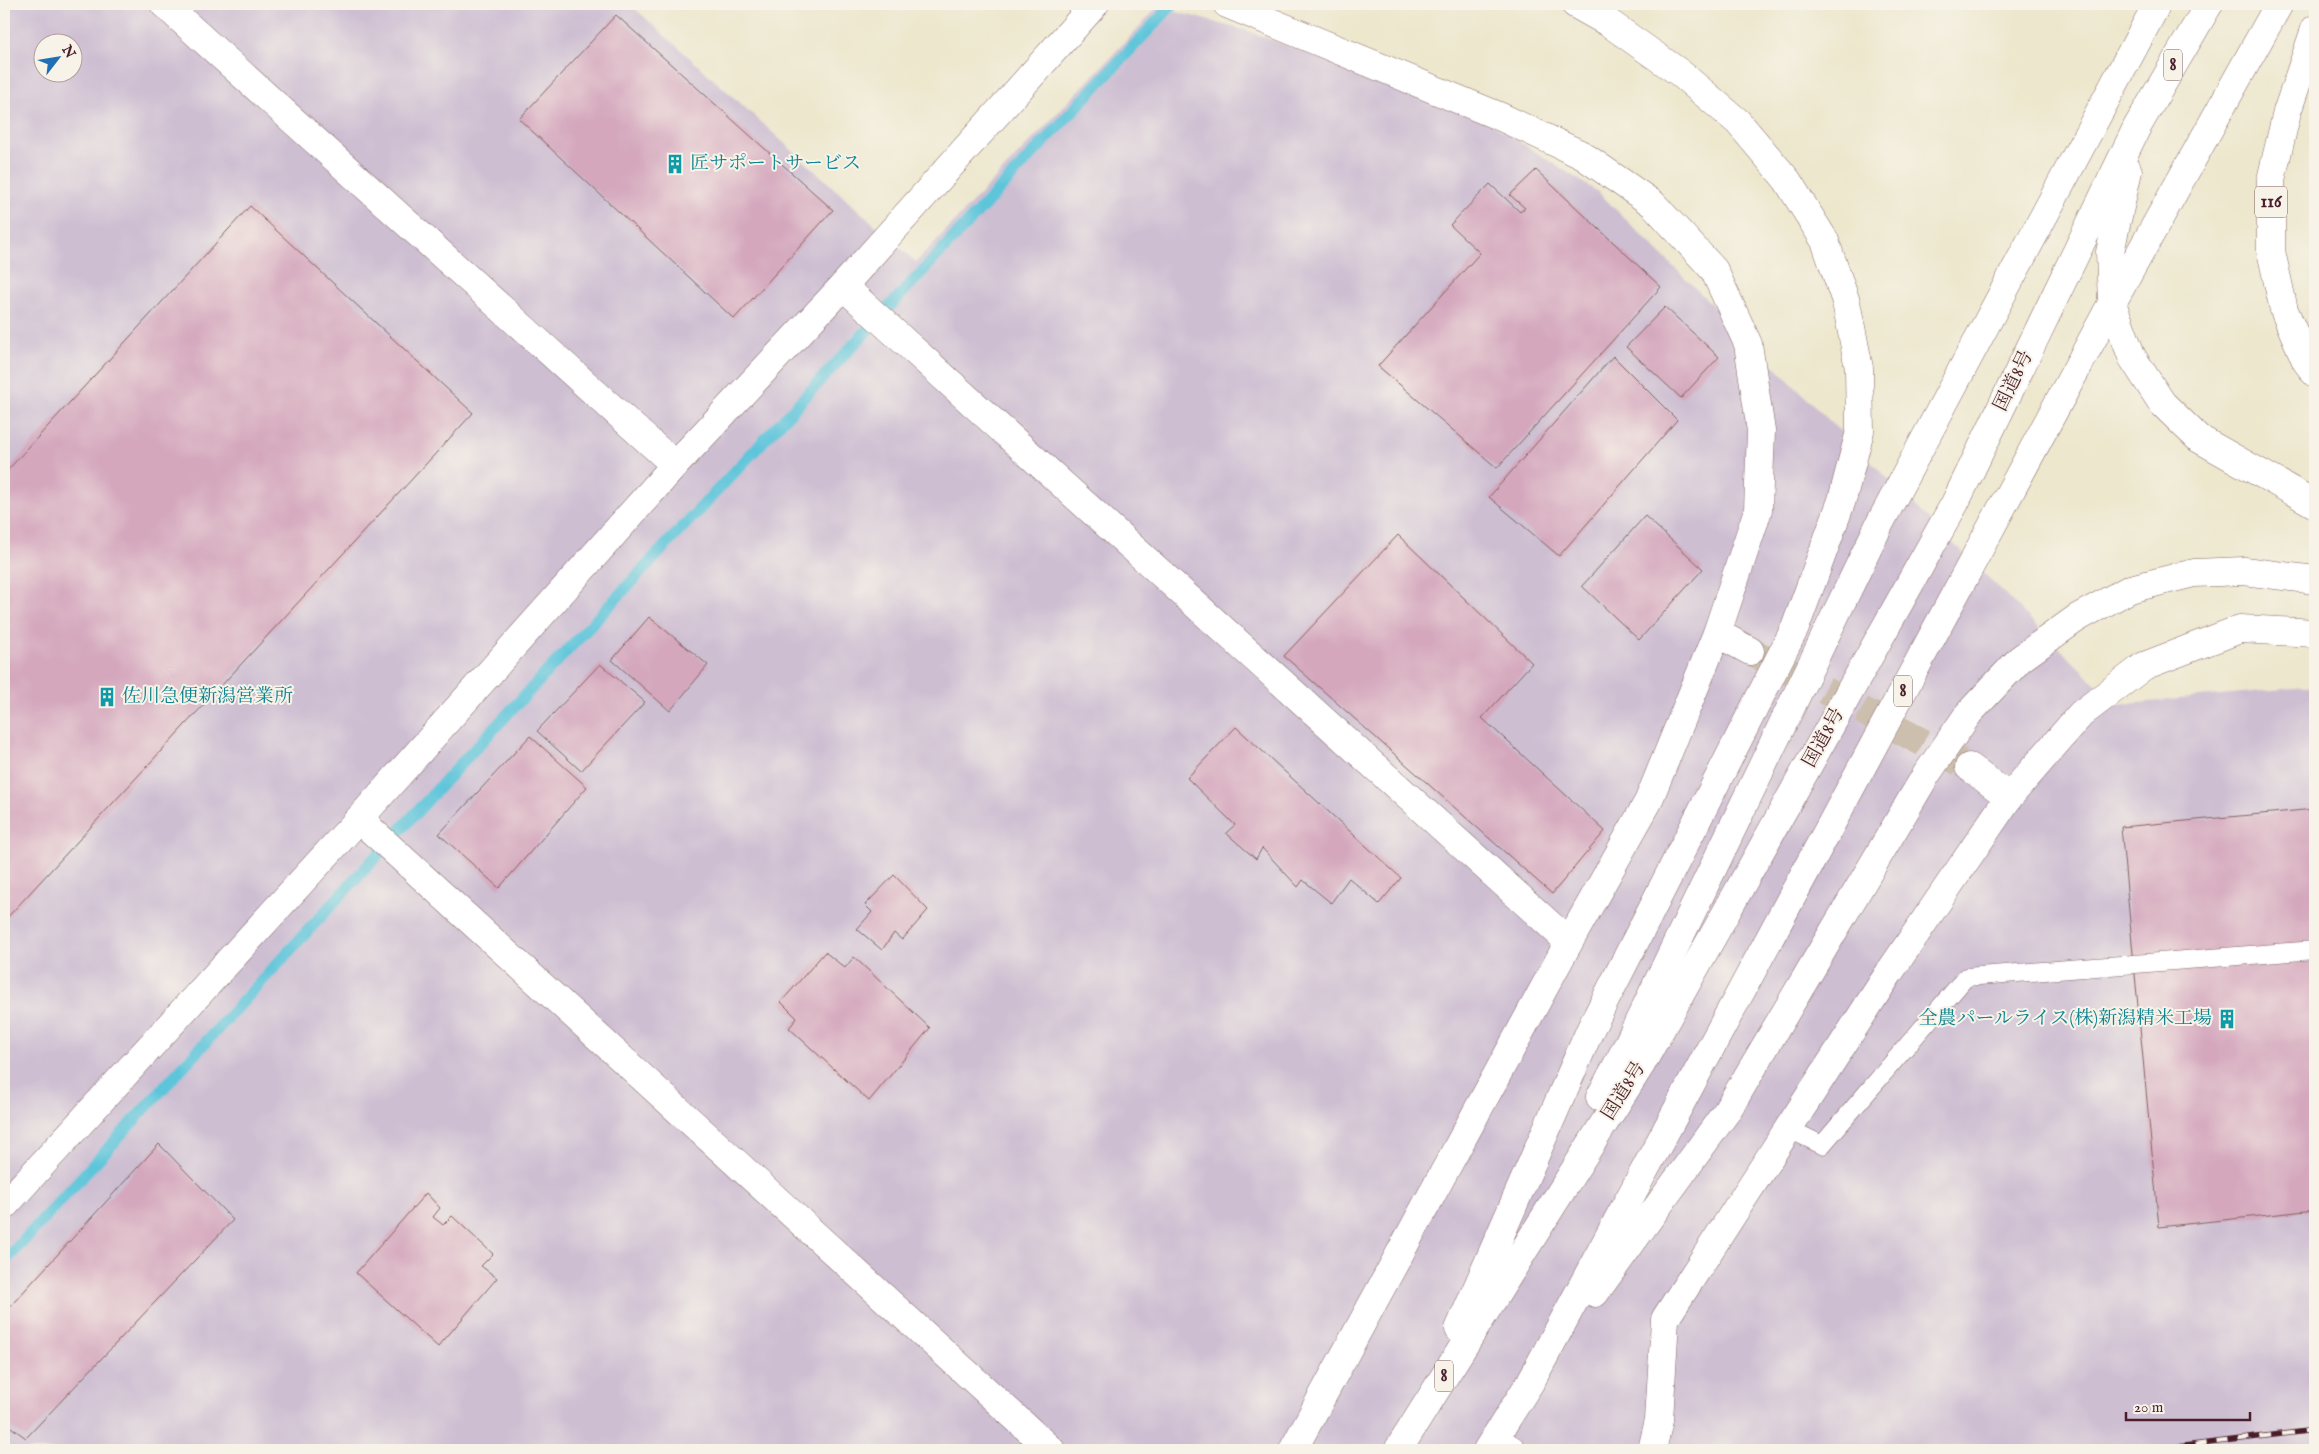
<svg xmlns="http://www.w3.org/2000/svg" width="2319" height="1454" font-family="'IM FELL English','Noto Serif JP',serif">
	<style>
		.industrial { fill: #cdbed2; fill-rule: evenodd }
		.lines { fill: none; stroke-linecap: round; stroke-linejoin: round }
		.stream { stroke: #5dc5da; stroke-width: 12 }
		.building { fill: #d4a7bd }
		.street-tunnel { stroke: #ccbfad; stroke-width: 28; stroke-dasharray: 28 14; stroke-linecap: butt }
		.lane-casing { stroke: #836564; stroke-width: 19 }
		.street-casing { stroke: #836564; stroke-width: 29 }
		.secondary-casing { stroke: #836564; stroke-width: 29 }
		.highway-casing { stroke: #836564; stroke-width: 29 }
		.lane { stroke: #fff; stroke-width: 18 }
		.street { stroke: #fff; stroke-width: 28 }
		.secondary { stroke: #fff; stroke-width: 28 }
		.highway { stroke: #fff; stroke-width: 28 }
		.rail-casing { stroke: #4a1f2b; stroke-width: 5.5 }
		.rail { stroke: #f7f3e8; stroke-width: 4; stroke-dasharray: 11; stroke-linecap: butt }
		.labels { text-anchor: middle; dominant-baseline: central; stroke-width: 4; stroke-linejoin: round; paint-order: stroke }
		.shield { fill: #f7f3e8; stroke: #7e5f64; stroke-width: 1 }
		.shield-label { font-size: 18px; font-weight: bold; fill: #4a1f2b }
		.culture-label { font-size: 19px; fill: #0d838f; stroke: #f7f3e8; text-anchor: start }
		.street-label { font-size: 19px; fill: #4a1f2b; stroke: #f7f3e8 }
	</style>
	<rect width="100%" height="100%" fill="#f7f3e8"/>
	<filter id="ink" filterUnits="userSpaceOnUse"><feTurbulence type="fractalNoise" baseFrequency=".02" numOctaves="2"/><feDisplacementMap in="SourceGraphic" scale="10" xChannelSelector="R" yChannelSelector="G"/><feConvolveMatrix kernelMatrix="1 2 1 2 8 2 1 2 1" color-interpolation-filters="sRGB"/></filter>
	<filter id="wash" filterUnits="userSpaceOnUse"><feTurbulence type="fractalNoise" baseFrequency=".0096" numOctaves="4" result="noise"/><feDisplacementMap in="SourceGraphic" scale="20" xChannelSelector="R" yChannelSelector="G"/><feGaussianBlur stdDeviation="1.12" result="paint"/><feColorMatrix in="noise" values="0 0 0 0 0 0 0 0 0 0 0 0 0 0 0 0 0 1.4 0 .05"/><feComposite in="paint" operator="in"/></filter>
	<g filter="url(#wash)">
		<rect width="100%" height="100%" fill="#ede7cd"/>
		<path class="industrial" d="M 4,4 L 630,4 L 916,262 L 1158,7 L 1251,32 L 1492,124 L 1598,192 L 2117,705 L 2315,686 L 2315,1450 L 4,1450 ZM 42,42 L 72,42 L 72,72 L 42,72 Z"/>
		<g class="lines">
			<polyline class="stream" points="4,1262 457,768 1173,4"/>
		</g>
		<g id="blocks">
			<g class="building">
				<polygon points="616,15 833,210 734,319 519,119"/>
				<polygon points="1536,170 1661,287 1497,468 1378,366 1480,253 1450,225 1490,184 1520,212 1525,208 1510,195"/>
				<polygon points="250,206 473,413 4,921 4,474"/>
				<polygon points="1665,307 1719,357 1681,398 1626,347"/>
				<polygon points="1613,356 1677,420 1559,556 1489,497"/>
				<polygon points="1645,516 1703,569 1639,640 1582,586"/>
				<polygon points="1398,535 1532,663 1482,718 1605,831 1552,894 1284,656"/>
				<polygon points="649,617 708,665 670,711 612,660"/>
				<polygon points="600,664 645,702 581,771 537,731"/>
				<polygon points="1236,727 1401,878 1379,904 1349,878 1331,903 1303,880 1298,887 1262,848 1256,859 1226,833 1235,825 1187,778"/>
				<polygon points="530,736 587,787 499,888 439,834"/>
				<polygon points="2315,809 2315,1210 2159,1227 2121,827"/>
				<polygon points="894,875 928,910 902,940 894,933 882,950 857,929 872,912 865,905"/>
				<polygon points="825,952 845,968 854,957 930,1028 869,1101 789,1028 797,1018 781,1002"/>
				<polygon points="159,1144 233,1220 26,1438 4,1422 4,1313"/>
				<polygon points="426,1193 440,1208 433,1217 443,1225 452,1216 493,1254 481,1266 497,1278 438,1347 356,1273"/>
			</g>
		</g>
	</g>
	<g filter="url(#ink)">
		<use href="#blocks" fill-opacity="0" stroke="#836564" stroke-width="1"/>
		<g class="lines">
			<polyline class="street-tunnel" points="1750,651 1969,767"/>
			<defs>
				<polyline id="lane" points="1789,1129 1822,1145 1966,977 2315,950"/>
				<g id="street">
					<polyline points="164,4 675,465"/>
					<polyline points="1227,4 1501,117 1582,155 1653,204 1714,270 1748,344 1761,431 1758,510 1717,633 1648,802 1569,942 1293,1450"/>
					<polyline points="843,286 1569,942"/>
					<polyline points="1717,633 1750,651"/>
					<polyline points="1969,767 2009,797"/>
					<polyline points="359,819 1051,1450"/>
					<polyline points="1494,1439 1512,1450"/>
					<polyline points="1652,1450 1659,1420 1665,1319 1889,973 2009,797 2081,714 2144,666 2240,629 2315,633"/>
				</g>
				<polyline id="secondary" points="4,1206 359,819 675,465 843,286 1095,4"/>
				<g id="highway">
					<polyline points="2315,29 2287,112 2271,180 2271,251 2284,310 2306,361 2315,373"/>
					<polyline points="2128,171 2110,252 2112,303 2132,357 2162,403 2198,438 2315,504"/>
					<polyline points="1600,1097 1625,1050 1880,523 2157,4"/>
					<polyline points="1595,1293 1727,1111 1926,775 1969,713 2020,659 2077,618 2130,589 2194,573 2244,571 2315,580"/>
					<polyline points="1459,1329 1591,1028 1795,628 1842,500 1860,431 1859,368 1846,302 1825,241 1787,180 1738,122 1680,73 1609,23 1575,4"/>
					<polyline points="1398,1450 1642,1063 1955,503 2137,127 2209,4"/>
					<polyline points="1487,1450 1531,1381 2112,303 2279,4"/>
				</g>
			</defs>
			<use href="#lane" class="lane-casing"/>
			<use href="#street" class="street-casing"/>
			<use href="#secondary" class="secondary-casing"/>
			<use href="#highway" class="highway-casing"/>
			<use href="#lane" class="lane"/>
			<use href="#street" class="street"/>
			<use href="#secondary" class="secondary"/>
			<use href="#highway" class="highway"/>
			<defs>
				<polyline id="rail" points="2151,1450 2315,1430"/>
			</defs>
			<use href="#rail" class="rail-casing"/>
			<use href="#rail" class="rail"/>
		</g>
	</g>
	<defs>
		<symbol id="building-bare" viewBox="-9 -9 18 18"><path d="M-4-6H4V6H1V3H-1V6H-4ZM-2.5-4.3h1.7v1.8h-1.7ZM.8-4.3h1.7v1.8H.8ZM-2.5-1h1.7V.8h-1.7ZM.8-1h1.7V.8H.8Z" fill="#0f9aa8" stroke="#f7f3e8" stroke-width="2.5" paint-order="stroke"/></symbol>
	</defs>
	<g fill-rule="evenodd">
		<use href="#building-bare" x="661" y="150" width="28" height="28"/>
		<use href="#building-bare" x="93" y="683" width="28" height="28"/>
		<use href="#building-bare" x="2213" y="1005" width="28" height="28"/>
	</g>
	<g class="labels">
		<g class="shield">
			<rect x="2164" y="49.5" width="18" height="31" rx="4"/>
			<rect x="2255" y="186.5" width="32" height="31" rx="4"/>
			<rect x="1894" y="675.5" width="18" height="31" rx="4"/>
			<rect x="1435" y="1360.5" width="18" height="31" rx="4"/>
		</g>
		<g class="shield-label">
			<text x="2173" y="65">8</text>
			<text x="2271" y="202">116</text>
			<text x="1903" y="691">8</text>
			<text x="1444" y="1376">8</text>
		</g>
		<g class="culture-label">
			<text x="690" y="164">匠サポートサービス</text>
			<text x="122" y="697">佐川急便新潟営業所</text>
			<text x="2212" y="1019" text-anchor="end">全農パールライス(株)新潟精米工場</text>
		</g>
		<g class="street-label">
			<text transform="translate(2014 381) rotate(-64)">国道8号</text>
			<text transform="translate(1824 738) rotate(-61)">国道8号</text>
			<text transform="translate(1624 1091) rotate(-58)">国道8号</text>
		</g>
	</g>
	<rect width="2319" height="1454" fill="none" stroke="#f7f3e8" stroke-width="20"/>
	<g transform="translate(58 58) rotate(59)"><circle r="24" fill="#f7f3e8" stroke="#b29e9c"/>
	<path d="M0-4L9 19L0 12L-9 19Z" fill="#1f6fb2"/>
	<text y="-8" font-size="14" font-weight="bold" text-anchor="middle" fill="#4a1f2b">N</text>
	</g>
	<path d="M2126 1412v8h124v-8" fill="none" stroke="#4a1f2b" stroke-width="2.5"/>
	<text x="2134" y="1412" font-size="15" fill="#4a1f2b" stroke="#f7f3e8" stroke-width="4" paint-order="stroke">20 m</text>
</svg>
